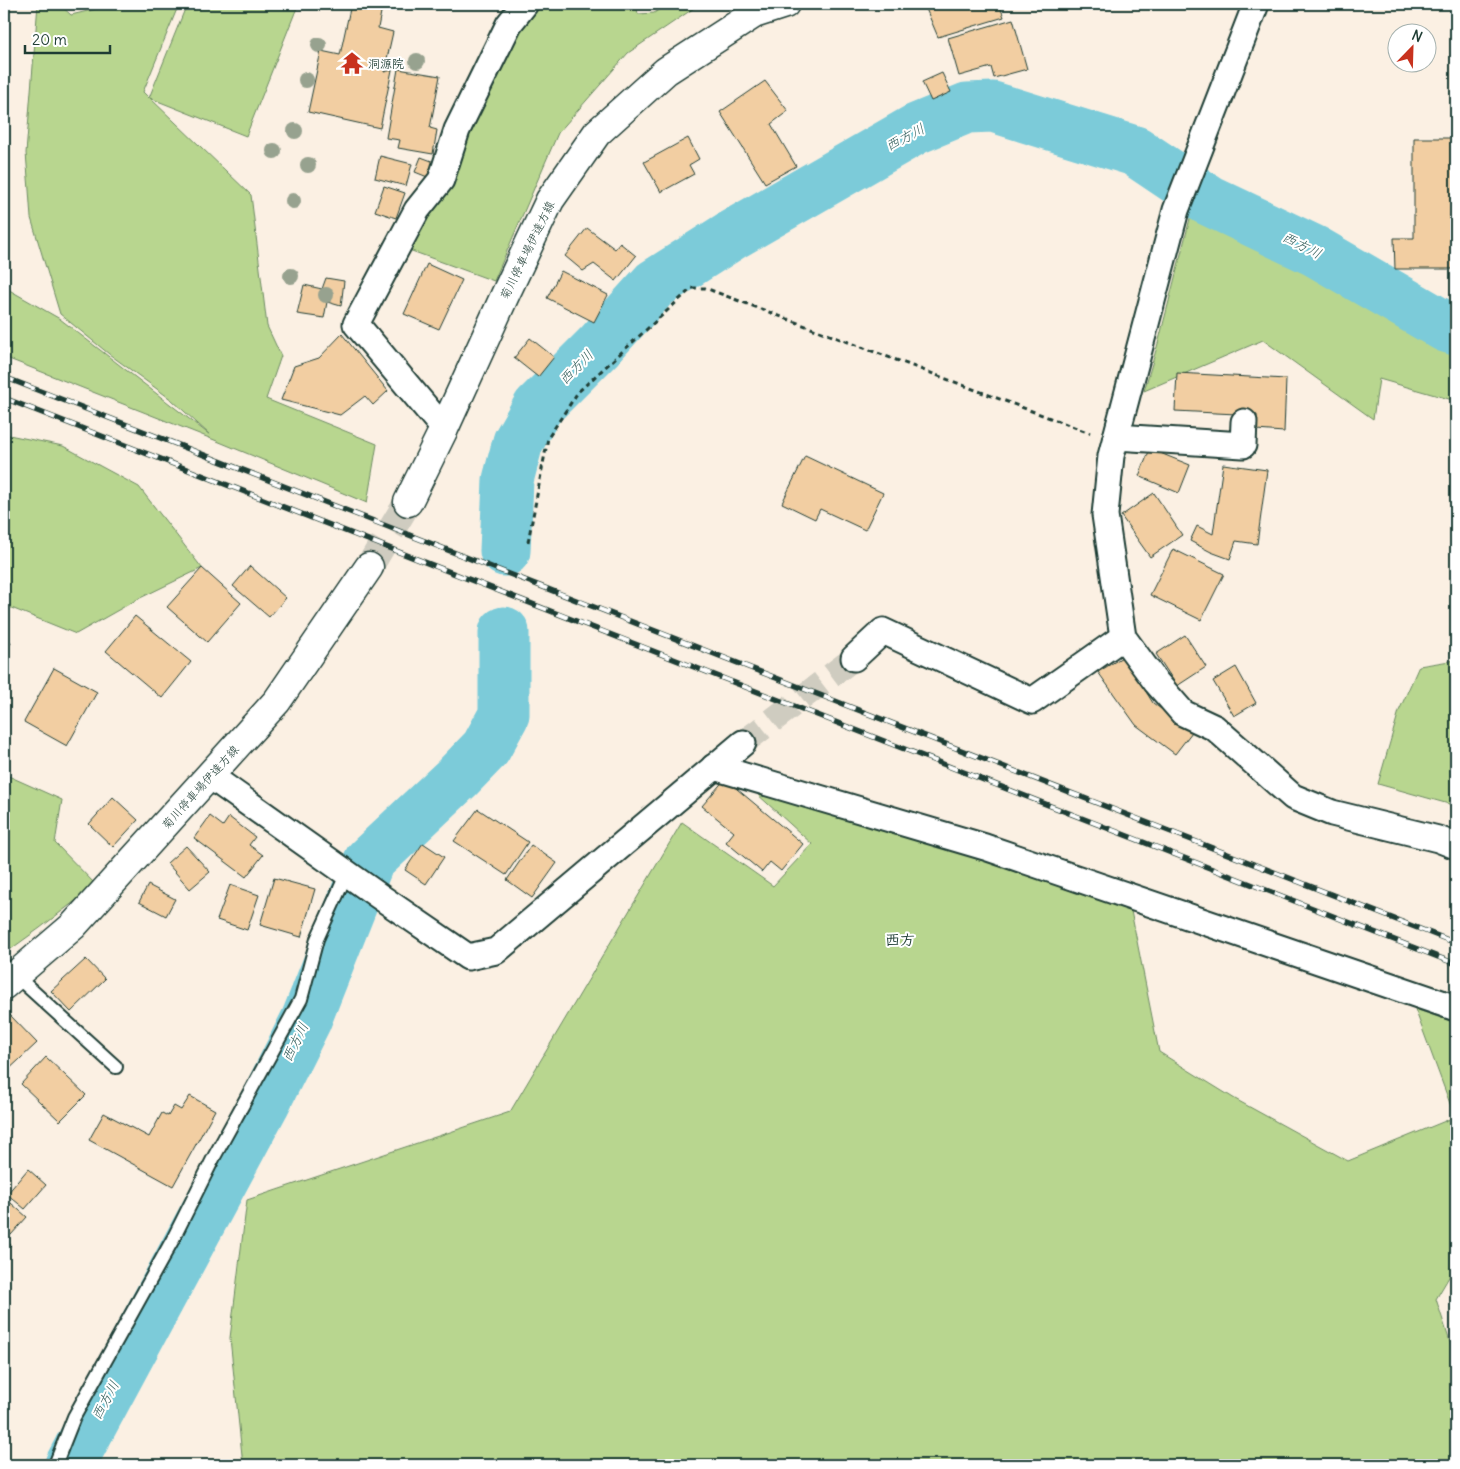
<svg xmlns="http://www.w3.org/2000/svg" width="1460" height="1469" font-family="Delius,'Klee One',sans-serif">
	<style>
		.green { fill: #b8d68f; stroke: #6c8a62 }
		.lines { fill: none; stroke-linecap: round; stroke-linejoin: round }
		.river { stroke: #7ccbd9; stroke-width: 51 }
		.building { fill: #f2cea2; stroke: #1f3d34 }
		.minor-tunnel { stroke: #cfccc0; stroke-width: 25; stroke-dasharray: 25 12; stroke-linecap: butt }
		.secondary-tunnel { stroke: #cfccc0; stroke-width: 28; stroke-dasharray: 28 14; stroke-linecap: butt }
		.service-casing { stroke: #1f3d34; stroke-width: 16 }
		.minor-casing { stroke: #1f3d34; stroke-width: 29 }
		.secondary-casing { stroke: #1f3d34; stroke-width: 31 }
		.path { stroke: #1f3d34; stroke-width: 3; stroke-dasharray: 5 4; stroke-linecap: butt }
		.service { stroke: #fff; stroke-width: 12 }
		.minor { stroke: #fff; stroke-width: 25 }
		.secondary { stroke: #fff; stroke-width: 28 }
		.rail-casing { stroke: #1f3d34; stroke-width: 5.5 }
		.rail { stroke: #fff; stroke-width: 4; stroke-dasharray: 11; stroke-linecap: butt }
		.tree { fill: #97a28f }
		.labels { text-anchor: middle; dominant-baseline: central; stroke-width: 4; stroke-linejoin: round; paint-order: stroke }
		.poi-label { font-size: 12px; font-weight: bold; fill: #1f3d34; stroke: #fff; text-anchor: start }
		.street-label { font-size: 12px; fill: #1f3d34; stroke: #fff }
		.water-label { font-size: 14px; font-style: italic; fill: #36605d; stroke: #fff }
		.quarter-label { font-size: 15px; font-weight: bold; fill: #1f3d34; stroke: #fff }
	</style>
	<rect width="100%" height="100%" fill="#fbf0e3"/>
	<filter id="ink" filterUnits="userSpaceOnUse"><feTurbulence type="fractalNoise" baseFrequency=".02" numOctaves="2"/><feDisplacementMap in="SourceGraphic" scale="10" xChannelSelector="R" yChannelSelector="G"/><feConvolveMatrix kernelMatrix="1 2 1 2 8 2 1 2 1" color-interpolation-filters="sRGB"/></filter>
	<g filter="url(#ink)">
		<g class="green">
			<polygon points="38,4 59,4 71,15 117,4 179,4 143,92 149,98 187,4 298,5 246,136 150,98 251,195 267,326 281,356 266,399 377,444 367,503 217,441 4,357 4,287 60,319 210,435 172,400 109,354 60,314 31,218 29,190 26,153"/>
			<polygon points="526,4 636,4 638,14 654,13 668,4 700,4 628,53 558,133 494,281 398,246"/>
			<polygon points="1192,211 1293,249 1445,336 1456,339 1456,401 1379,379 1373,419 1263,340 1144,391 1159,340"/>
			<polygon points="4,434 63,446 139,487 202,568 136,600 76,634 4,605"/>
			<polygon points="1456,660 1456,806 1378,784 1399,711 1419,666"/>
			<polygon points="734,773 1130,906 1159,1052 1235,1099 1348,1161 1455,1117 1415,1009 1456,1023 1456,1265 1436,1299 1451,1345 1456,1344 1456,1465 243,1465 230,1338 247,1200 510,1112 682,822 773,886 812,844"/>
			<polygon points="4,774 62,800 55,843 96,885 40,928 4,954"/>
		</g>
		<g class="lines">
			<g class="river">
				<polyline points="505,551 508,480 518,442 538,407 599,346 655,284 732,235 916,129 967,108 993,107 1135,151 1208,200 1315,251 1446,327 1456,330"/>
				<polyline points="70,1465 264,1104 306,1020 369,861 457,778 486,748 504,715 504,632"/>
			</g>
		</g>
		<g class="building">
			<polygon points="351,4 370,4 382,7 378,28 393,32 384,72 392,70 380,128 308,112 321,51 340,55"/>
			<polygon points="924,4 999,4 1004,17 938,37"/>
			<polygon points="1013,19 1027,69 994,78 991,67 959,76 948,38"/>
			<polygon points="398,69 440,76 430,128 437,130 433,154 398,148 400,140 386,138"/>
			<polygon points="942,73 951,92 931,101 922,82"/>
			<polygon points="765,81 788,111 771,124 796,166 765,183 720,112"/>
			<polygon points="688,138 699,159 689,165 694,174 661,192 644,162"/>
			<polygon points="1414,138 1456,138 1456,269 1395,269 1394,238 1414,238"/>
			<polygon points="380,156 412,164 406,186 375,178"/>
			<polygon points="421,157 437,163 430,178 415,172"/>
			<polygon points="384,186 405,193 396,218 375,211"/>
			<polygon points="587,228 615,249 620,243 636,256 616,281 594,264 583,271 565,256"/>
			<polygon points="427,264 462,280 439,329 404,314"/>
			<polygon points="561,271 608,295 594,322 547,298"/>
			<polygon points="326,278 344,281 341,306 327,302 324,318 297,314 304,285 322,289"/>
			<polygon points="342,334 388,391 373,405 365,396 340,415 281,400 294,366 319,358"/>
			<polygon points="530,338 554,357 538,377 514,358"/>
			<polygon points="1177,373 1286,379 1284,432 1256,430 1257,415 1175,411"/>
			<polygon points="1150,449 1190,465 1179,493 1139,476"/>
			<polygon points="805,456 883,493 865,530 820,509 815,519 782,503"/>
			<polygon points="1223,464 1267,470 1257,544 1236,541 1230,559 1211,552 1190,541 1197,526 1213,534"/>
			<polygon points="1154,493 1182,535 1150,557 1121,516"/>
			<polygon points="1173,549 1224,574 1201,620 1150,595"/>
			<polygon points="250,566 286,598 269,617 233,586"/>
			<polygon points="202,568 241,603 207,642 167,607"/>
			<polygon points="135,616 191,662 162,698 106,651"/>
			<polygon points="1185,635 1206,667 1177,686 1156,654"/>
			<polygon points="4,639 11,642 4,657"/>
			<polygon points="1124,656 1153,703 1192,732 1175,754 1136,725 1098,672"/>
			<polygon points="1236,667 1256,703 1234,716 1213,681"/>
			<polygon points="54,668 97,692 67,746 24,722"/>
			<polygon points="725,779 803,844 781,871 770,862 762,872 726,842 734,832 702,806"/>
			<polygon points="113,797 138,820 113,847 89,824"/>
			<polygon points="478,809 528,842 506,875 454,841"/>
			<polygon points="210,816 223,826 229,817 255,837 249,845 263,855 246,877 194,838"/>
			<polygon points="423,843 444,857 426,884 405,870"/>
			<polygon points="531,845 557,863 532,898 507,880"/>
			<polygon points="186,846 210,872 190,889 167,863"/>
			<polygon points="274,878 315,889 301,937 260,925"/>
			<polygon points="148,885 175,899 166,916 139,902"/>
			<polygon points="230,885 259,895 247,930 217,920"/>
			<polygon points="86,959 105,979 71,1012 51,991"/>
			<polygon points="10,1015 37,1043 4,1074 4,1021"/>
			<polygon points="46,1057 86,1095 60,1121 21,1084"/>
			<polygon points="190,1096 215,1110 173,1186 89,1140 104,1113 149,1137 162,1113 168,1116 174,1106 181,1110"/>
			<polygon points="28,1169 46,1185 25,1209 7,1194"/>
			<polygon points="4,1197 27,1217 11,1235 4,1229"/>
			<polygon points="4,1238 11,1245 4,1252"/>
		</g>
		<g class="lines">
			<polyline class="minor-tunnel" points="743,743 854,658"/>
			<polyline class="secondary-tunnel" points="369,567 408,502"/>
			<defs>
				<g id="service">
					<polyline points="15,975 116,1067"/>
					<polyline points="55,1465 74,1417 173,1239 214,1157 301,999 317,939 347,873"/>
				</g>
				<g id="minor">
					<polyline points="1256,4 1176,210 1111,456 1105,515 1123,637 1156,682 1183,713 1215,728 1293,797 1332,813 1438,839 1456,846"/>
					<polyline points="444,429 356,324 417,210 441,180 457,130 509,24 525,4"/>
					<polyline points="1116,437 1243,445 1244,422"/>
					<polyline points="854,658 883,631 1032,701 1123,637"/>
					<polyline points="714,767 985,847 1456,1008"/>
					<polyline points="210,776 379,896 468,957 496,951 743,743"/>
				</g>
				<g id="secondary">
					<polyline points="408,502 444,429 505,295 550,200 597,133 666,71 754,14 785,4"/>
					<polyline points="4,985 73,926 277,701 369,567"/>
				</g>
			</defs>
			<use href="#service" class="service-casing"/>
			<use href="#minor" class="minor-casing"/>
			<use href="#secondary" class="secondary-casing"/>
			<polyline class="path" points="528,542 548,438 578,392 692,288 705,288 1090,433"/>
			<use href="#service" class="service"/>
			<use href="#minor" class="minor"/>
			<use href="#secondary" class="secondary"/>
			<defs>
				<g id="rail">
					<polyline points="4,377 1456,943"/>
					<polyline points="4,398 1456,964"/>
				</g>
			</defs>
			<use href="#rail" class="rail-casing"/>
			<use href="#rail" class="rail"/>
		</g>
		<g class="tree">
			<circle cx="319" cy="45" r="8"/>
			<circle cx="417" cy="61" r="8"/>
			<circle cx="306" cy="80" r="8"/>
			<circle cx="295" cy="131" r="8"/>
			<circle cx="274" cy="151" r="8"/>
			<circle cx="308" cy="165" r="8"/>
			<circle cx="293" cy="201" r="8"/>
			<circle cx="291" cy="276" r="8"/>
			<circle cx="326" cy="295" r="8"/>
		</g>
	</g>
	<defs>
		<symbol id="temple-bare" viewBox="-9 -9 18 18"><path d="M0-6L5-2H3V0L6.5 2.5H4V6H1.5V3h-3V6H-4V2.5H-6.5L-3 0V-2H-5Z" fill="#c8321e" stroke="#fff" stroke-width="2.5" paint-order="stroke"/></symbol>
	</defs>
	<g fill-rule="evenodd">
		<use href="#temple-bare" x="336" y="47" width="32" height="32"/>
	</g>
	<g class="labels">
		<g class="poi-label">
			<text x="368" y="63">洞源院</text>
		</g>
		<g class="street-label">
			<text transform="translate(527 250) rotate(-64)">菊川停車場伊達方線</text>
			<text transform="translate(200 787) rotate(-48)">菊川停車場伊達方線</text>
		</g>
		<g class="water-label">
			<text transform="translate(905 137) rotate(-28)">西方川</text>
			<text transform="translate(1302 245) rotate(27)">西方川</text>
			<text transform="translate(576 367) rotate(-46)">西方川</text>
			<text transform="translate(295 1042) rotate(-64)">西方川</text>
			<text transform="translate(105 1400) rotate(-62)">西方川</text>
		</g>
		<g class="quarter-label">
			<text x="900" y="939">西方</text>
		</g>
	</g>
	<rect width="1460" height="1469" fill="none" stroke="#fff" stroke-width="20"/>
	<rect x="10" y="10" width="1440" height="1449" fill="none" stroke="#1f3d34" stroke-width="2" filter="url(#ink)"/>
	<g transform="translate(1412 48) rotate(23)"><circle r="24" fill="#ffffff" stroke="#a5b1ae"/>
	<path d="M0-4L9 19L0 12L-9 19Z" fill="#c8321e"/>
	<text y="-8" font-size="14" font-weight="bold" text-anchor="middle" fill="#1f3d34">N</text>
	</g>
	<path d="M25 45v8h85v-8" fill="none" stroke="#1f3d34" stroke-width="2.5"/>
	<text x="32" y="45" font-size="15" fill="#1f3d34" stroke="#ffffff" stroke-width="4" paint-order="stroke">20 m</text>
</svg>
